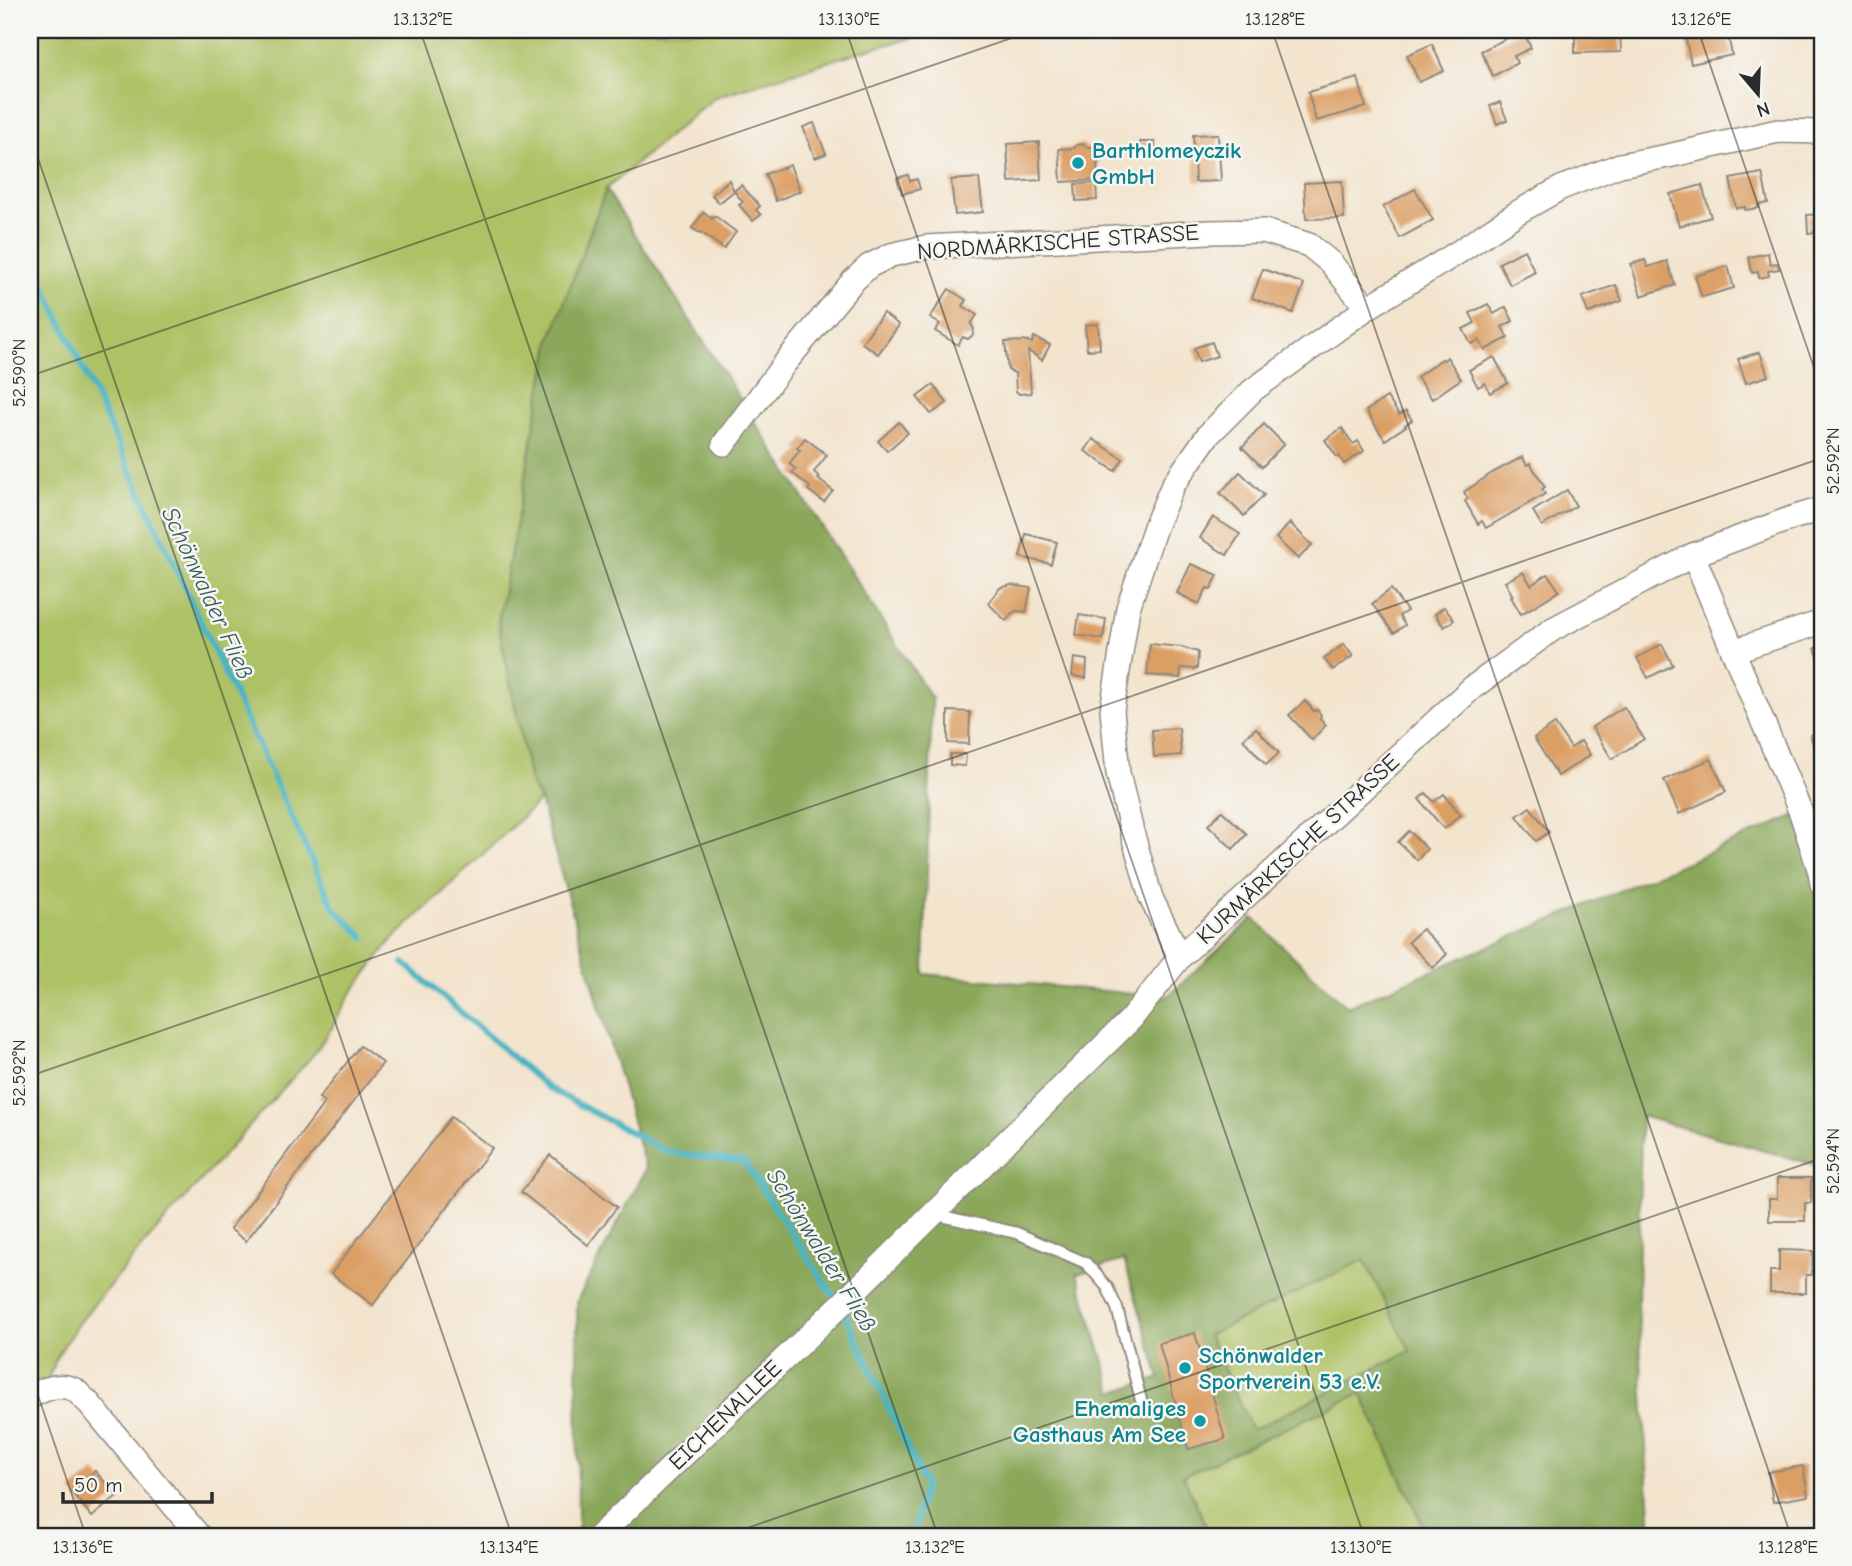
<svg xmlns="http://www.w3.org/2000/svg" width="1852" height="1566" font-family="'Comic Neue',sans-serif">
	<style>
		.green { fill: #adc165; stroke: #6c7648; stroke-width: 2 }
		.forest { fill: #8aa75a; stroke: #5a6942; stroke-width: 2; fill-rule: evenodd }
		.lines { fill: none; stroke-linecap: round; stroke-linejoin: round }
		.stream { stroke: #47b4c2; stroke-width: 6 }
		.building { fill: #db9e63 }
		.lane-casing { stroke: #8f887c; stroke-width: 14 }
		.street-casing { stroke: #8f887c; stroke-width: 26 }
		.lane { stroke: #fff; stroke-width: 10 }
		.street { stroke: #fff; stroke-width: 23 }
		.ticks { fill: none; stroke: #2b2b2b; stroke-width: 2; stroke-opacity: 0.45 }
		.culture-dot { fill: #0f9aa8; stroke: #f6f6f2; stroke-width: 2.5 }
		.labels { text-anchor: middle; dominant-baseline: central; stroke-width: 5; stroke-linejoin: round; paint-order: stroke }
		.culture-label { font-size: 23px; font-weight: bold; fill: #0d838f; stroke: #f6f6f2; text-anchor: start }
		.street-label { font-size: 23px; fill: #2b2b2b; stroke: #f6f6f2 }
		.water-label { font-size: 24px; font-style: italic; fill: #355b60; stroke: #f6f6f2 }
		.neatline { fill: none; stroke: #2b2b2b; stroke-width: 2.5 }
		.ticks-label { font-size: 18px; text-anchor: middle; fill: #2b2b2b }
	</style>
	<rect width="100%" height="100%" fill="#f6f6f2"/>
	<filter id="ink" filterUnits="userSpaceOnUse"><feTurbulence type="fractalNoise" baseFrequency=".0143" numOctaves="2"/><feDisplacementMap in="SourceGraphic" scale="14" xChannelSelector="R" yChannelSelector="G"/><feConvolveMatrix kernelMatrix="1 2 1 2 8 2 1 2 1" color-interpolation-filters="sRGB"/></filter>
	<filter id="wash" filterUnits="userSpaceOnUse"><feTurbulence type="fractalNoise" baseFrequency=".00686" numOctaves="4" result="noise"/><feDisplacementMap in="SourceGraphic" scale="28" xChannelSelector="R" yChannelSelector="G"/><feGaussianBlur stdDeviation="1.57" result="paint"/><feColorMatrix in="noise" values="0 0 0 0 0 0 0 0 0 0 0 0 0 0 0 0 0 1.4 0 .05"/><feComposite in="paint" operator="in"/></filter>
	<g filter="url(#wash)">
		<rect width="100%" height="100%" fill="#f3e4ce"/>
		<g class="green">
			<polygon points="30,30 944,30 865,50 715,97 606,189 498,621 530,782 540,800 391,941 350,995 333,1026 314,1054 153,1234 79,1322 58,1355 44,1389 30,1397"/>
			<polygon points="1364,1259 1411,1351 1252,1431 1208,1335"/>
			<polygon points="1361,1393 1428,1536 1211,1536 1183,1476"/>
		</g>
		<path class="forest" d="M 606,189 L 932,699 L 924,974 L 1167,997 L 1253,918 L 1347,1007 L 1801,813 L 1822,884 L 1822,1167 L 1641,1116 L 1638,1304 L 1651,1536 L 1428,1536 L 1361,1393 L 1183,1476 L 1211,1536 L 578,1536 L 577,1301 L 646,1169 L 540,800 L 530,782 L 498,621 L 551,338 ZM 1124,1260 L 1160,1378 L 1113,1392 L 1077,1274 ZM 1364,1260 L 1410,1351 L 1252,1430 L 1208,1335 Z"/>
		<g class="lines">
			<g class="stream">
				<polyline points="30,255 334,908 365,938"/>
				<polyline points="404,963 548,1088 667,1152 744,1162 837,1301"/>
				<polyline points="843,1310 925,1485 912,1536"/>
			</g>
		</g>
		<g id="blocks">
			<g class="building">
				<polygon points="1523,30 1531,48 1514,56 1517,63 1493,76 1481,51"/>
				<polygon points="1575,30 1620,30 1621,52 1575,53"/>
				<polygon points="1700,32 1702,40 1728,35 1732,55 1691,64 1685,35"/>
				<polygon points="1432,44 1444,71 1419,82 1407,55"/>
				<polygon points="1358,78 1366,107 1316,121 1308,92"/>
				<polygon points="1500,102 1507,120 1497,124 1490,106"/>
				<polygon points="814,123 826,154 815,158 803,127"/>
				<polygon points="1218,134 1221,181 1195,182 1193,135"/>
				<polygon points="1039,142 1041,180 1009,182 1007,144"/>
				<polygon points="1140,142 1155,142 1155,154 1140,155"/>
				<polygon points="1083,144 1086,147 1096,147 1096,157 1099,160 1097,164 1098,180 1061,182 1059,149 1074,148 1077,145"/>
				<polygon points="790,165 800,191 776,201 765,174"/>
				<polygon points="1762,173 1768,203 1758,205 1759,208 1745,210 1745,207 1736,208 1730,179"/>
				<polygon points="908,175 910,181 917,179 920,189 902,194 897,178"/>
				<polygon points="979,178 983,212 955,215 951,180"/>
				<polygon points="729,180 734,191 719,203 712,195"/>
				<polygon points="1342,181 1344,218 1306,219 1304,183"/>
				<polygon points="1096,183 1097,200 1076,201 1075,184"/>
				<polygon points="741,185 760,206 756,210 761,215 753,221 739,205 743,202 734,191"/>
				<polygon points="1702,185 1711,217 1679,226 1670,194"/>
				<polygon points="1415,189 1433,220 1400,238 1383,207"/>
				<polygon points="704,212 712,219 715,216 736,232 724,249 701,232 700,233 692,228"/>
				<polygon points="1822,214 1822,232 1808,233 1807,215"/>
				<polygon points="1524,250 1535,272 1510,285 1499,263"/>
				<polygon points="1768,253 1770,264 1777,263 1779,269 1768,271 1769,276 1759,278 1758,272 1752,273 1749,257"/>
				<polygon points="1645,260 1648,267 1667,261 1675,285 1641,296 1631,264"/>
				<polygon points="1728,266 1734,288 1702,297 1695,276"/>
				<polygon points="1263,269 1304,284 1293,313 1252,298"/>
				<polygon points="1616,285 1622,301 1588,313 1582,297"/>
				<polygon points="949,289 966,300 963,306 977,315 971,324 974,329 973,335 968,339 963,337 958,345 935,331 940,324 930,318"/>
				<polygon points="1488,304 1494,314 1506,307 1513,321 1502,327 1508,338 1485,350 1479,340 1471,344 1463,329 1475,323 1470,313"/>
				<polygon points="883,313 899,325 878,354 862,343"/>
				<polygon points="1098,324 1100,349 1087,350 1085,325"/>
				<polygon points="1034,337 1050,345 1042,360 1028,351 1031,393 1019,394 1016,391 1015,373 1008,370 1005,342 1028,341 1032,343"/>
				<polygon points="1212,342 1217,356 1199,362 1194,348"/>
				<polygon points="1760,352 1768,376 1746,383 1738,359"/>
				<polygon points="1447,357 1461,379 1432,399 1417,377 1442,359 1444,360"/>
				<polygon points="1494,357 1508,383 1490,393 1485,383 1478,387 1469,370"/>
				<polygon points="933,385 947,403 931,414 917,397"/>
				<polygon points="1387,397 1399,415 1406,411 1412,420 1405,425 1406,426 1385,440 1366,411"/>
				<polygon points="899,422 908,433 887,451 878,441"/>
				<polygon points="1264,424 1284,444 1262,467 1242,447"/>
				<polygon points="1342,428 1353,444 1358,441 1364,451 1344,464 1339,456 1337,457 1325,440"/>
				<polygon points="805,438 827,455 814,472 820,477 818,479 833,491 824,502 808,490 810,487 792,473 796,469 789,464 800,450 797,448"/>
				<polygon points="1093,439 1123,459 1115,471 1085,451"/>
				<polygon points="1522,457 1527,465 1530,463 1545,487 1542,489 1545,494 1486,528 1482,521 1478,524 1465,501 1468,499 1464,492 1492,473"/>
				<polygon points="1240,472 1264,495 1244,516 1220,493"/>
				<polygon points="1567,490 1576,506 1542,526 1533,511"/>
				<polygon points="1213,517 1240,534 1227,555 1200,538"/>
				<polygon points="1290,523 1312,545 1298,559 1276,538"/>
				<polygon points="1026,534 1057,542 1051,564 1020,557"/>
				<polygon points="1191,564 1218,575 1211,589 1207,588 1199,604 1177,593"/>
				<polygon points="1523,572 1531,585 1548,574 1559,591 1521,614 1511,597 1513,596 1505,582"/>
				<polygon points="1011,585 1031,588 1026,612 1016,611 1012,613 1006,621 988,603 1000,588"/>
				<polygon points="1391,589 1407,611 1399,616 1405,625 1394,633 1372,604"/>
				<polygon points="1444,607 1454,620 1444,627 1435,614"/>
				<polygon points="1079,615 1106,619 1103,639 1076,635"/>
				<polygon points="1150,644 1182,647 1198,652 1197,669 1181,668 1180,678 1147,675"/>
				<polygon points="1344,644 1353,656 1333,670 1324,659"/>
				<polygon points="1662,644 1673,665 1648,678 1637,658"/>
				<polygon points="1822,645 1822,668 1815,648"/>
				<polygon points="1074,658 1087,660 1086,678 1072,676"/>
				<polygon points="1305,701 1314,711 1317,710 1321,715 1320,718 1326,725 1312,740 1289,715"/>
				<polygon points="1624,707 1644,739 1612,759 1592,727"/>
				<polygon points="948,711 970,712 969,744 948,743"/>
				<polygon points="1555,724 1571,748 1581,741 1590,755 1558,776 1534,738"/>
				<polygon points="1179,728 1181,755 1154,757 1152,730"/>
				<polygon points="1256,728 1279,753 1266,765 1243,739"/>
				<polygon points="1822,731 1822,768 1810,735"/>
				<polygon points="950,754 966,754 965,766 950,765"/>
				<polygon points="1711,759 1726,792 1679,814 1664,780"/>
				<polygon points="1426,793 1434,802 1444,794 1461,815 1444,829 1419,799"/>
				<polygon points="1530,807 1549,832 1536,841 1517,816"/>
				<polygon points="1222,811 1247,834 1233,849 1208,825"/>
				<polygon points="1409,831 1427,849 1417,860 1398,842"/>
				<polygon points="1422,929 1447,954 1433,968 1408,942"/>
				<polygon points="360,1046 383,1063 246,1241 230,1229 325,1102 319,1098"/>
				<polygon points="451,1117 492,1148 373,1305 331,1274"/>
				<polygon points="550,1155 617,1207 588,1245 521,1192"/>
				<polygon points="1777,1178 1811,1178 1811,1203 1805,1203 1805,1221 1769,1221 1769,1199 1777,1199"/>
				<polygon points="1779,1250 1813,1251 1812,1275 1806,1275 1806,1293 1770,1293 1770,1271 1779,1271"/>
				<polygon points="1195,1333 1225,1439 1188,1449 1159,1343"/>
				<polygon points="1803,1466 1808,1496 1773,1502 1768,1472"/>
				<polygon points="95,1471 117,1496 92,1517 71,1491"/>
				<polygon points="1802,1530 1803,1536 1768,1536 1767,1535"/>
			</g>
		</g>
	</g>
	<g filter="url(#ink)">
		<use href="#blocks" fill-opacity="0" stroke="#8f887c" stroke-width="2"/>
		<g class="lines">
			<defs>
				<polyline id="lane" points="933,1214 1017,1233 1086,1263 1107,1287 1117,1308 1141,1400"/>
				<g id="street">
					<polyline points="724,444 785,363 853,281 869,266 891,255 926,247 1209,232 1264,231 1309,245 1331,263 1367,308"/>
					<polyline points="1693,555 1801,813 1820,872 1822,884"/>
					<polyline points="1733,651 1822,622"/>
					<polyline points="1180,957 1151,898 1132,832 1118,773 1112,710 1128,608 1155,527 1173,485 1208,435 1253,390 1367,308 1457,253 1520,211 1561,188 1620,165 1668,156 1778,131 1822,132"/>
					<path d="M 30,1397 C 43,1389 60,1382 75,1390 C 79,1393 84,1399 88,1402 L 199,1536"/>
					<polyline points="599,1536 851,1295 1131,1019 1180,957 1472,688 1553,629 1693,555 1792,518 1822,509"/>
				</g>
			</defs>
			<use href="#lane" class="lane-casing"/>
			<use href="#street" class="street-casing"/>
			<use href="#lane" class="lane"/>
			<use href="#street" class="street"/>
		</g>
	</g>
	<path class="ticks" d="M 420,30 L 938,1536M 846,30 L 1364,1536M 1272,30 L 1791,1536M 1698,30 L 1822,391M 30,135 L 512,1536M 30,376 L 1035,30M 30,1076 L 1822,458M 30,1372 L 86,1536M 724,1536 L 1822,1158"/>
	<g class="culture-dot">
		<circle cx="1078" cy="163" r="7"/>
		<circle cx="1185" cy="1368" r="7"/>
		<circle cx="1200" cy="1421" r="7"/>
	</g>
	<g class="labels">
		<g class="culture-label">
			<text x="1092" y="150">Barthlomeyczik<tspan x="1092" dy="26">GmbH</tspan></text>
			<text x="1199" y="1355">Schönwalder<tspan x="1199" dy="26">Sportverein 53 e.V.</tspan></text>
			<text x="1186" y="1408" text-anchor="end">Ehemaliges<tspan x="1186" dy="26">Gasthaus Am See</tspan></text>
		</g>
		<g class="street-label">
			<text transform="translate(1058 242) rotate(-4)">NORDMÄRKISCHE STRASSE</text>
			<text transform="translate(1298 849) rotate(-43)">KURMÄRKISCHE STRASSE</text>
			<text transform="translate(725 1415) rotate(-44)">EICHENALLEE</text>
		</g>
		<g class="water-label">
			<text transform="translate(208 593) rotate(65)">Schönwalder Fließ</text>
			<text transform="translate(822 1250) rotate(58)">Schönwalder Fließ</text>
		</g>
	</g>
	<rect width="1852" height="1566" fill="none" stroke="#f6f6f2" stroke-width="77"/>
	<g transform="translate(1758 94) rotate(161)" stroke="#f6f6f2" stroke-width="5" paint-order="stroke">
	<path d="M0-5L12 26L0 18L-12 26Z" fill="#2b2b2b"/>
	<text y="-10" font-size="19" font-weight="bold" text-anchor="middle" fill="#2b2b2b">N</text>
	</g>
	<path d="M63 1492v10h149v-10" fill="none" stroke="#2b2b2b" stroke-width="3.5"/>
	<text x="74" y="1492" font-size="21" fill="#2b2b2b" stroke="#f6f6f2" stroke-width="5" paint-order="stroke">50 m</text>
	<rect x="38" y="38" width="1776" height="1490" class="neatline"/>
	<g class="ticks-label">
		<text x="423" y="25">13.132°E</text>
		<text x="849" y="25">13.130°E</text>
		<text x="1275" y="25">13.128°E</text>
		<text x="1701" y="25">13.126°E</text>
		<text transform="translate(19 373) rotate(-90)" y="6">52.590°N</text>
		<text transform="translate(1833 461) rotate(-90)" y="6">52.592°N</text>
		<text transform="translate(19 1073) rotate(-90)" y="6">52.592°N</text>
		<text transform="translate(1833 1161) rotate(-90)" y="6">52.594°N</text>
		<text x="83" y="1553">13.136°E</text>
		<text x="509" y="1553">13.134°E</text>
		<text x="935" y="1553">13.132°E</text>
		<text x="1361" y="1553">13.130°E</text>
		<text x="1788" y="1553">13.128°E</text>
	</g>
</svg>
